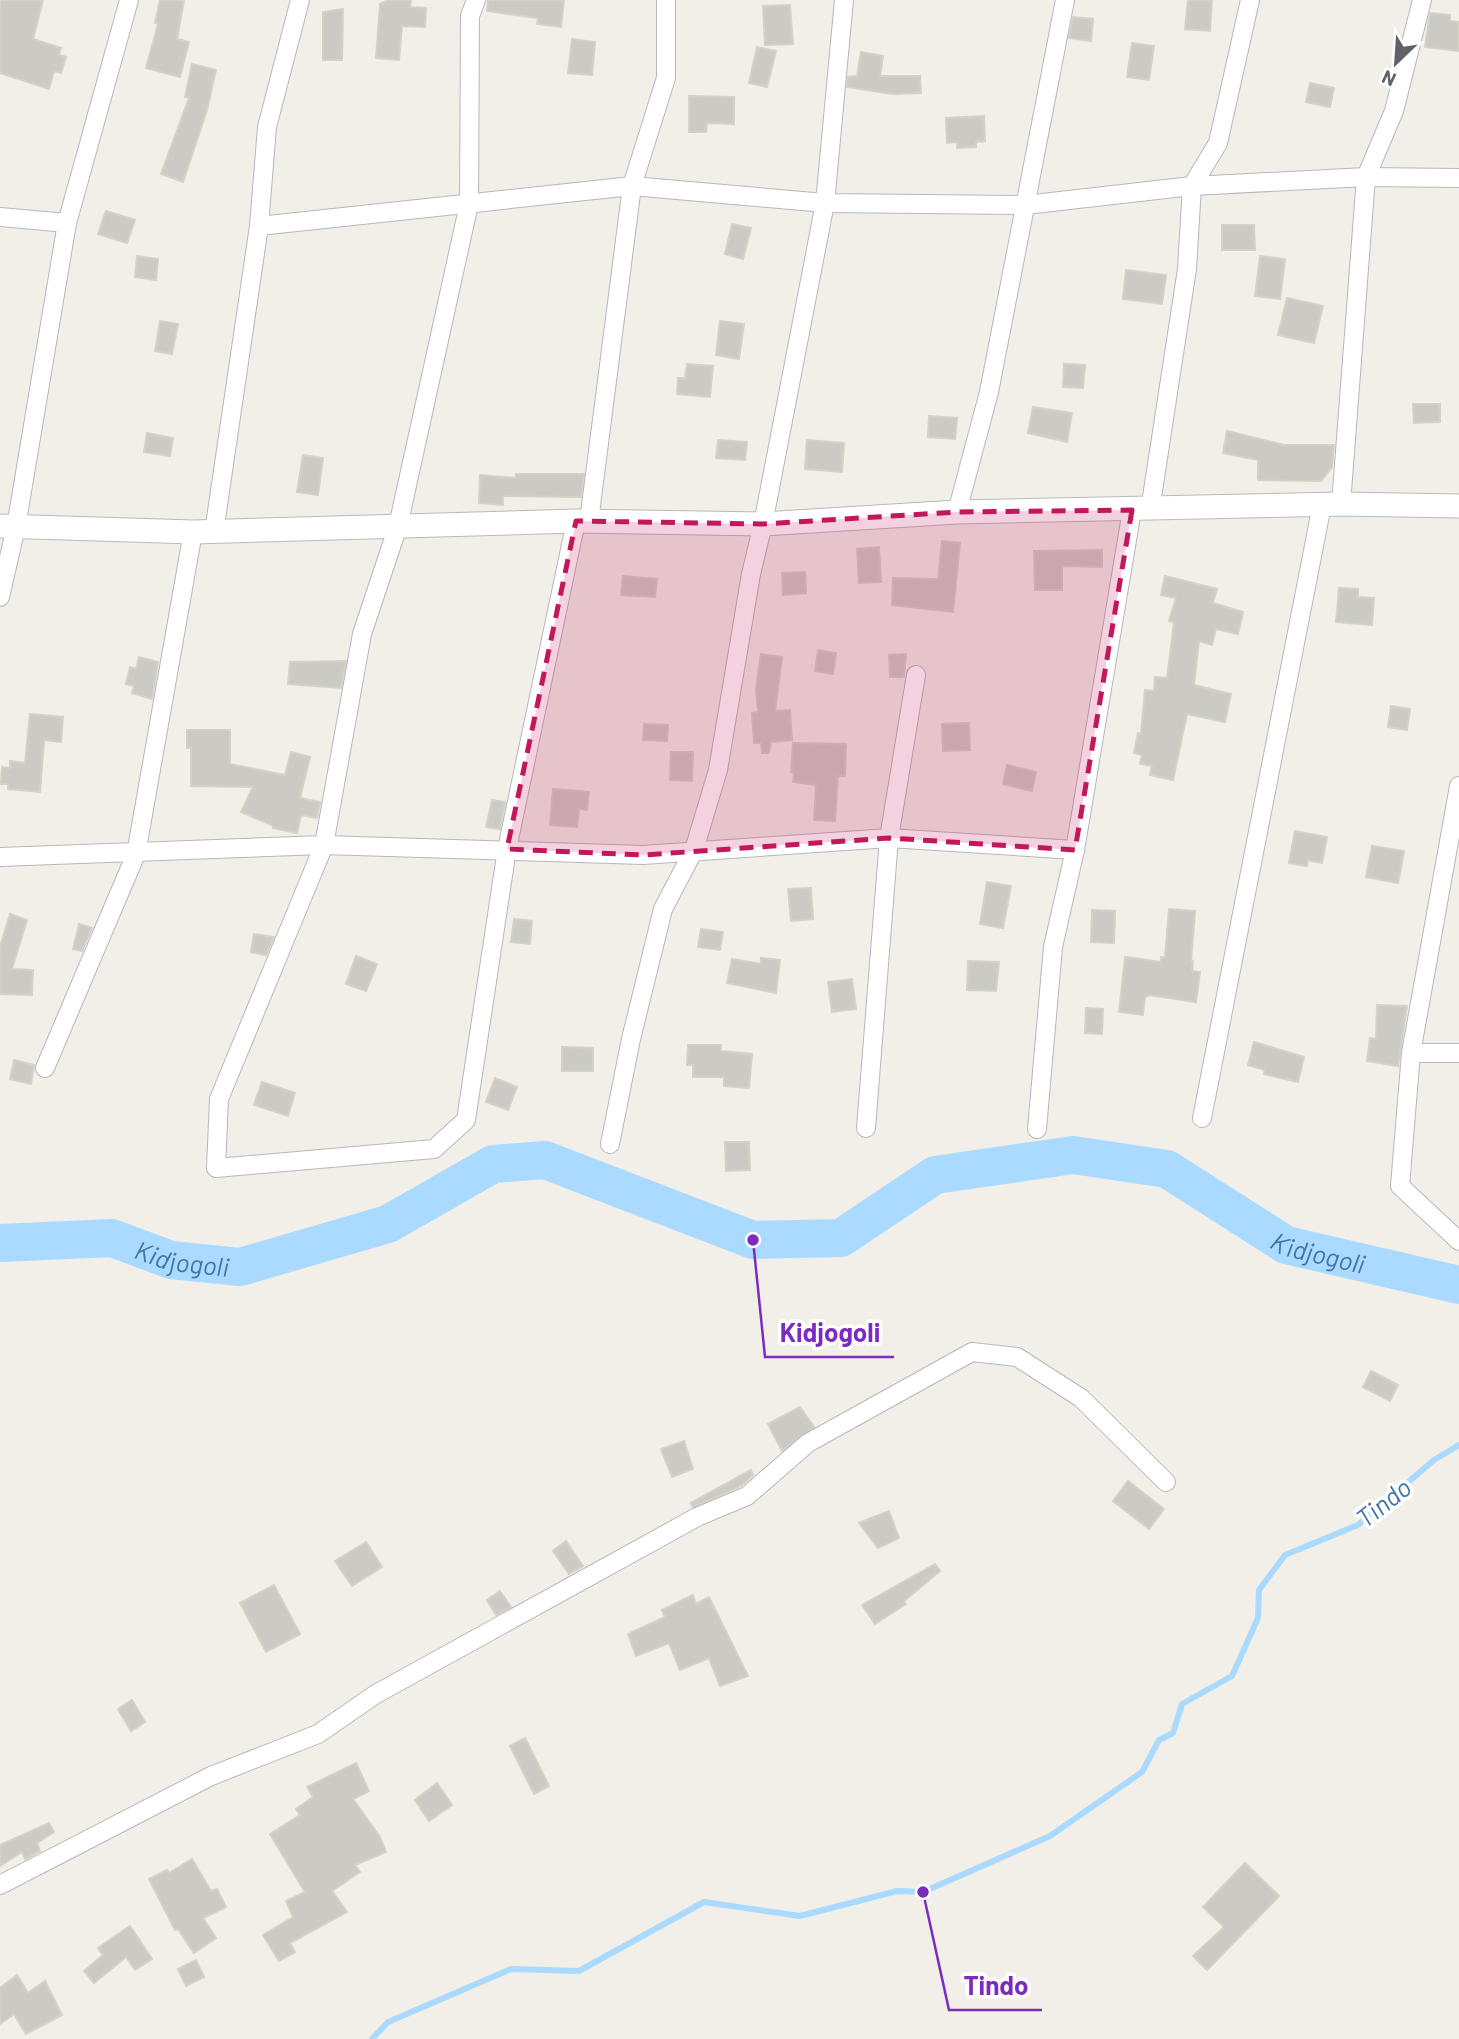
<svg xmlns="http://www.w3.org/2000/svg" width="1459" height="2039" font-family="Barlow,sans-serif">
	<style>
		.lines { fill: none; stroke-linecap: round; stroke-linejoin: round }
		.stream { stroke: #aadaff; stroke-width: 6 }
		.river { stroke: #aadaff; stroke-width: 38 }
		.building { fill: #cccac5; stroke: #d6d1c6; stroke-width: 2 }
		.street-casing { stroke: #b5b8bc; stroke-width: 20 }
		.secondary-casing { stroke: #b6babf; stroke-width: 25 }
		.street { stroke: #fff; stroke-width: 18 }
		.secondary { stroke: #fff; stroke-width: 23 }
		.marked { fill: #c2185b; fill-opacity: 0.2; stroke: #c2185b; stroke-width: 5; stroke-dasharray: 14 9; stroke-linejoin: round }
		.labels { text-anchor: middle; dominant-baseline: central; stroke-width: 7; stroke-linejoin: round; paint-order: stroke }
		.water-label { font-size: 26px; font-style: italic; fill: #4174aa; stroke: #fff }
		.leader { fill: none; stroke: #7b2cbf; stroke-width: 2.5 }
		.callout-dot { fill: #7b2cbf; stroke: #fff; stroke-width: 2.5 }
		.callout-label { font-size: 26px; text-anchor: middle; font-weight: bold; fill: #7b2cbf; stroke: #fff; stroke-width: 7; stroke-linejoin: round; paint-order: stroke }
	</style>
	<rect width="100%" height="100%" fill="#f1efe8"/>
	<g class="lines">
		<polyline class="stream" points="372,2039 388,2022 511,1969 579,1971 704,1902 800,1916 897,1891 923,1892 1050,1836 1142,1772 1159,1740 1173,1733 1182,1704 1232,1676 1258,1618 1259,1590 1285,1555 1358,1525 1434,1460 1459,1445"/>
		<path class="river" id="s1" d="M 0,1243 L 112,1238 L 171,1260 L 240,1267 L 388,1224 L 493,1164 L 545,1160 L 753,1240 L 841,1238 L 935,1175 L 1073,1155 L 1167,1169 L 1286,1245 L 1459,1285"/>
	</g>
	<g class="building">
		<polygon points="0,0 43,0 33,39 61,48 59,55 66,57 61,73 54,71 49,89 0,73"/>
		<polygon points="160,0 184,0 177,39 189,42 180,77 146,68 158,24 155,23"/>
		<polygon points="388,0 411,0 410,7 426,8 425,27 402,26 399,60 376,58 380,4"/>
		<polygon points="488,0 564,0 561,27 537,24 538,18 487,11"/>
		<polygon points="1188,0 1212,0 1210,31 1185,29"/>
		<polygon points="790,5 793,44 765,45 763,6"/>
		<polygon points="343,9 342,60 323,60 323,12"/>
		<polygon points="1430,13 1450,15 1450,21 1459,22 1459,51 1425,47"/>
		<polygon points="1073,17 1093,19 1091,41 1069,38"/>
		<polygon points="572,39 595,42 592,75 568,73"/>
		<polygon points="1132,43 1154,46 1149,80 1127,77"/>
		<polygon points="757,47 776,51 767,87 749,83"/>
		<polygon points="861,52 883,56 880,76 920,76 921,93 893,94 847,87 848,77 857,76"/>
		<polygon points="192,64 216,70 207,110 183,182 161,174 189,98 185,97"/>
		<polygon points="1310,83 1334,88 1330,107 1306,102"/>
		<polygon points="689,96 734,97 734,124 707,123 706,132 689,132"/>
		<polygon points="984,116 985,141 976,142 976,147 957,148 957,142 947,143 946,118"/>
		<polygon points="106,211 135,220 127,243 98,234"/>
		<polygon points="732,224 751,228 743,259 725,254"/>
		<polygon points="1222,225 1254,225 1255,250 1222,250"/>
		<polygon points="137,256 158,259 156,280 135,277"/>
		<polygon points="1260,256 1285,259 1280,299 1255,296"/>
		<polygon points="1126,270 1166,275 1162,304 1123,299"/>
		<polygon points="1287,298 1323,306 1314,343 1278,335"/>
		<polygon points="160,321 178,324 172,354 155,351"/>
		<polygon points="720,321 744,324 739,359 716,355"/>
		<polygon points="687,364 713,366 710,397 677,394 678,378 685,378"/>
		<polygon points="1064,364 1085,365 1083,388 1063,387"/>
		<polygon points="1413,404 1440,404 1440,422 1414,423"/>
		<polygon points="1033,407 1072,413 1067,442 1028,433"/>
		<polygon points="929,416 957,418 955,439 928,437"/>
		<polygon points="1227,431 1284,445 1334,445 1332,467 1321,481 1258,480 1258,460 1223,453"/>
		<polygon points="147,433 173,438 170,456 144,452"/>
		<polygon points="718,440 747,442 745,460 716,458"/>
		<polygon points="807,440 844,443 842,472 805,469"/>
		<polygon points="303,455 323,458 318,495 297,492"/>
		<polygon points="516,474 584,474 581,497 503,496 503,505 479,503 480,475 516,478"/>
		<polygon points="942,541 960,543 953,612 892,605 893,578 938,579"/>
		<polygon points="879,547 881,582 859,583 857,549"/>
		<polygon points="1102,550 1102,567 1062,566 1062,590 1035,590 1034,551"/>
		<polygon points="805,572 806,593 783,595 782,573"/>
		<polygon points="623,576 657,579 655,597 621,595"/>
		<polygon points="1165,576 1217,589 1213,603 1243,612 1238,634 1216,629 1212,645 1199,641 1194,685 1231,694 1225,722 1187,714 1173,780 1150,775 1152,766 1140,764 1142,755 1134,753 1138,733 1141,734 1145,690 1154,691 1155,677 1167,678 1174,622 1169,621 1176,598 1161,595"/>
		<polygon points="1339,588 1358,589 1358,597 1374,598 1372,625 1336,622"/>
		<polygon points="818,650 836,653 833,674 815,671"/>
		<polygon points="761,654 782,657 775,711 790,710 792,740 771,742 769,753 762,753 761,743 754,743 752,713 758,712 756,689"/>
		<polygon points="906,654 904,677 890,677 889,655"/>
		<polygon points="139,657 158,662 152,699 132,693 134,686 126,684 130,667 136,669"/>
		<polygon points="346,661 341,688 288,684 290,662"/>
		<polygon points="1391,706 1410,709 1407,730 1388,727"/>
		<polygon points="30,714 63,717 61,742 44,740 40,792 8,789 8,784 1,784 2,767 10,768 10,761 25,763"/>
		<polygon points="969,723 970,750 943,751 942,724"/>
		<polygon points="644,724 668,725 667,741 643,740"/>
		<polygon points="187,730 230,730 230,764 285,775 291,752 310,757 300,798 320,802 317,818 301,815 297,833 273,828 274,826 241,812 253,787 191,786 191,748 187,748"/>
		<polygon points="793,743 846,744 845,776 838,776 835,821 814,820 816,785 793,782 794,773 791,772"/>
		<polygon points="671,752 693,752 692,781 670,780"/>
		<polygon points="1007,765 1036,772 1032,791 1003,784"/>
		<polygon points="553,789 589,792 587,810 579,809 577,827 550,825"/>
		<polygon points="492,800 505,802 500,829 486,827"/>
		<polygon points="1295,831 1327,837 1322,863 1308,860 1307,866 1289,863"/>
		<polygon points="1372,846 1404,851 1398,883 1366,877"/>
		<polygon points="987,882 1011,886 1003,928 980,924"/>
		<polygon points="811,888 813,919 791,921 788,889"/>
		<polygon points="1169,909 1195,911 1191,961 1193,961 1192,971 1200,972 1196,1002 1149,995 1145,997 1143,1015 1119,1012 1125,957 1161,962 1161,957 1165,957"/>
		<polygon points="1092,910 1115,911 1114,943 1091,942"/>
		<polygon points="10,914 27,920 12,969 33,970 32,995 0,994 0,947"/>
		<polygon points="514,919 532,921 530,944 511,942"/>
		<polygon points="79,924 92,928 82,951 73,949"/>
		<polygon points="701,929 723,932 720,950 698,947"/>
		<polygon points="254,934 274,937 266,955 251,952"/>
		<polygon points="356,956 377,964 366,991 346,984"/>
		<polygon points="761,958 780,960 776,993 727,983 732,959 761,964"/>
		<polygon points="968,961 999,962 996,991 967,990"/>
		<polygon points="852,979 856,1009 832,1012 828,982"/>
		<polygon points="1377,1005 1407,1006 1398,1066 1367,1061 1370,1038 1376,1039"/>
		<polygon points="1086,1008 1103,1009 1102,1034 1085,1033"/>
		<polygon points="1254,1042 1304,1057 1298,1082 1264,1074 1265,1070 1248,1065"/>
		<polygon points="688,1045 721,1045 721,1051 752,1054 749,1088 724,1086 724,1077 693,1077 693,1065 687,1065"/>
		<polygon points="562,1047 593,1048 593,1071 562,1071"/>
		<polygon points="14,1060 34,1065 31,1084 10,1079"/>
		<polygon points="495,1078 517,1087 508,1110 486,1102"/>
		<polygon points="262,1082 295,1093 288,1116 254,1105"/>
		<polygon points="725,1142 749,1142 750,1170 726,1171"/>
		<polygon points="1371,1371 1398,1385 1390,1401 1363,1387"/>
		<polygon points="800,1407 814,1427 782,1451 768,1424"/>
		<polygon points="684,1441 693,1469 672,1477 661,1449"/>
		<polygon points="751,1470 753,1475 741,1486 693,1507 691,1503"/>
		<polygon points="1128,1481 1164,1509 1149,1529 1113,1501"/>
		<polygon points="889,1511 899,1538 878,1548 859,1523"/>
		<polygon points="566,1541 583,1566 569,1574 553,1551"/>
		<polygon points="366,1542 382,1567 352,1586 335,1561"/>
		<polygon points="935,1564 940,1571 904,1601 906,1604 875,1624 862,1605"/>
		<polygon points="274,1585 300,1634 266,1652 240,1603"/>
		<polygon points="500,1591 511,1607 496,1615 487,1600"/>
		<polygon points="693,1595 696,1604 709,1597 748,1676 720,1686 709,1658 680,1670 669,1643 636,1656 628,1634 665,1617 662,1610"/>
		<polygon points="132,1700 145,1722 131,1731 118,1709"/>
		<polygon points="525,1738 549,1786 534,1794 510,1746"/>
		<polygon points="356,1763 369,1791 353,1799 380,1837 386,1852 355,1865 360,1872 332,1891 347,1912 290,1943 295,1952 279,1961 263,1935 293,1917 286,1901 305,1892 270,1834 300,1815 296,1809 313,1797 307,1787"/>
		<polygon points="437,1783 452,1805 429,1821 415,1800"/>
		<polygon points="49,1823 54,1832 37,1843 40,1851 25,1859 22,1852 0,1866 0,1845"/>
		<polygon points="192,1859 211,1891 217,1889 226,1907 203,1918 216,1938 194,1953 178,1929 175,1930 149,1879 167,1870 169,1873"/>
		<polygon points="1245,1863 1279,1896 1207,1970 1193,1956 1224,1927 1203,1907"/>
		<polygon points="130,1926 152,1959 135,1970 126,1957 94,1983 84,1971 103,1955 98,1948"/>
		<polygon points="196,1960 204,1977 186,1986 178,1969"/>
		<polygon points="17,1975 28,1993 45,1981 62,2015 26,2034 14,2014 0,2024 0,1988"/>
	</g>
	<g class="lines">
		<defs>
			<g id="street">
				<polyline points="476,0 470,16 469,204 398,526 362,634 324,845 219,1099 216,1168 434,1149 466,1120 507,849 576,521"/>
				<polyline points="0,217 67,223"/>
				<polyline points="259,226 632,186 825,203 1025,205 1192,186 1366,177 1459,178"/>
				<polyline points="1341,504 1366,177 1394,111 1422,0"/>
				<polyline points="1150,510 1187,269 1192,186 1218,143 1250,0"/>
				<polyline points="957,512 989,392 1065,0"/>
				<polyline points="589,521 632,186 666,78 666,0"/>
				<polyline points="214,532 259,226 267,127 300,0"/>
				<polyline points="0,597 16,527 67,223 129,0"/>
				<polyline points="1459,786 1411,1053 1400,1186 1459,1241"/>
				<polyline points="0,857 324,845 643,855 889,838 1075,850"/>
				<polyline points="1411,1053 1459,1053"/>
				<polyline points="45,1068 136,854 193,532"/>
				<polyline points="1202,1118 1322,505"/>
				<polyline points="866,1128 889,838 916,675"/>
				<polyline points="1037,1129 1053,947 1075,850 1132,510"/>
				<polyline points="610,1144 631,1039 663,909 694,850 718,770 751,574 763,524 825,203 844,0"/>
				<polyline points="0,1885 211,1776 318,1734 376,1694 697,1517 747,1496 808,1443 972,1352 1017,1357 1081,1398 1166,1482"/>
			</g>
			<polyline id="secondary" points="0,526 193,532 576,521 763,524 957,512 1341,504 1459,506"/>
		</defs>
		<use href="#street" class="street-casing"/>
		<use href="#secondary" class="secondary-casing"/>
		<use href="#street" class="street"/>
		<use href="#secondary" class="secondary"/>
	</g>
	<path class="marked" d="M 1132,510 L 1075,850 L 889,838 L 643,855 L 507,849 L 576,521 L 763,524 L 957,512 Z"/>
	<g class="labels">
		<g class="water-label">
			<text stroke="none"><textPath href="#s1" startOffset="1405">Kidjogoli</textPath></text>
			<text stroke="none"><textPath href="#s1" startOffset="186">Kidjogoli</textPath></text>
			<text transform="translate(1383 1502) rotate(-38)">Tindo</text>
		</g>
	</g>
	<path class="leader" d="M753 1240L765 1357H894M923 1892L949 2010H1042"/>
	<g class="callout-dot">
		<circle cx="753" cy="1240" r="7"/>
		<circle cx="923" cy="1892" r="7"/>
	</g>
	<g class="callout-label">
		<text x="830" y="1342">Kidjogoli</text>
		<text x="996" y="1995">Tindo</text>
	</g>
	<g transform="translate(1396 63) rotate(205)" stroke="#ffffff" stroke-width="5" paint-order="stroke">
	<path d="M0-5L12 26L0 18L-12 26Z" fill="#5f6368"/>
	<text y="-10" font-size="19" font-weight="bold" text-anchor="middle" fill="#5f6368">N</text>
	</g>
</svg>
